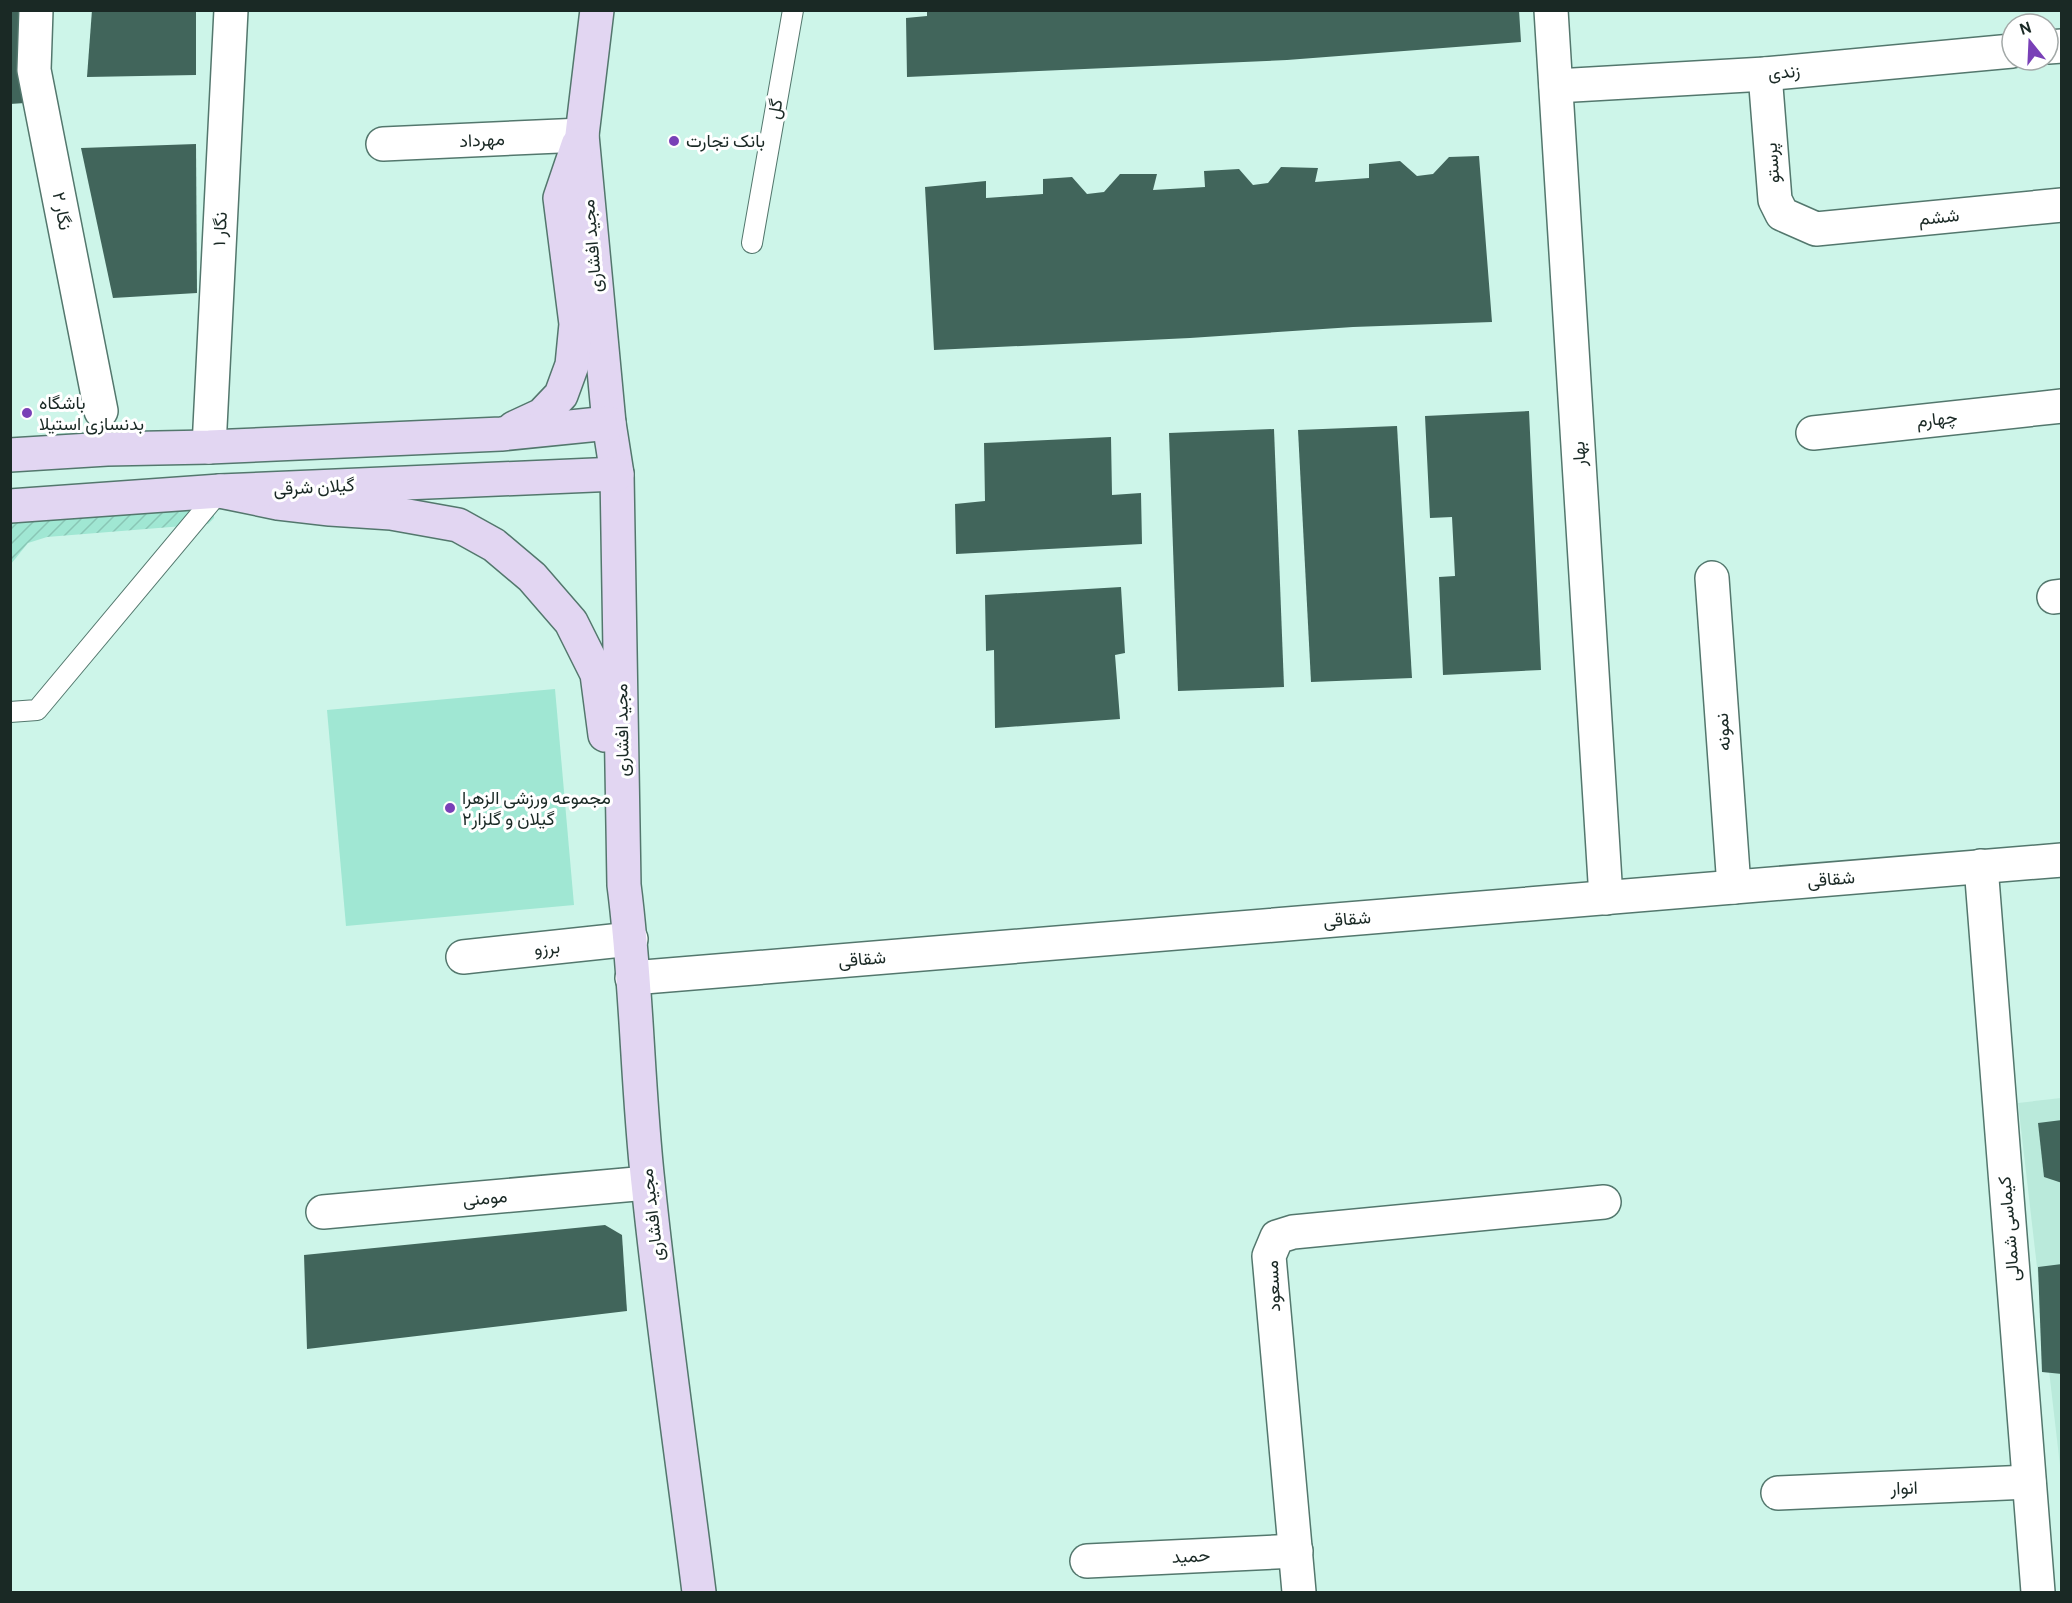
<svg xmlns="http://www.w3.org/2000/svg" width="2072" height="1603" font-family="Cabin,Vazirmatn,sans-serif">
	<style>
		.built { fill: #baeadb }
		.garden { fill: url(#garden-furrows) }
		.pitch { fill: #a0e7d3 }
		.building { fill: #41655b }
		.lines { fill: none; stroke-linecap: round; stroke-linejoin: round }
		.lane-casing { stroke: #53776d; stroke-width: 22 }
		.street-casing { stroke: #53776d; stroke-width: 36 }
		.secondary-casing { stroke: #53776d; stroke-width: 36 }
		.lane { stroke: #fff; stroke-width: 20 }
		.street { stroke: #fff; stroke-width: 33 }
		.secondary { stroke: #e2d6f2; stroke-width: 33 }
		.poi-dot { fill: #7940b7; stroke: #fff; stroke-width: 2 }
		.labels { text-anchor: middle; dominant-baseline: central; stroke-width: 6; stroke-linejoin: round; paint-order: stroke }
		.street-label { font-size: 18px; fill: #1a2925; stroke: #fff }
		.poi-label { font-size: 18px; fill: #1a2925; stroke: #fff; text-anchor: start }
	</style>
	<defs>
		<pattern id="garden-furrows" width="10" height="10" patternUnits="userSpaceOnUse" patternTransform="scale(1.5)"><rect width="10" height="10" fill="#a0e7d3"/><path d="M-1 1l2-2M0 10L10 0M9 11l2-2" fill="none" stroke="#89c6b5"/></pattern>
	</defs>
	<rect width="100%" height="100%" fill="#cdf5e9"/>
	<polygon class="built" points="2061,1098 2061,1474 2018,1103"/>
	<polygon class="garden" points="200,507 214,512 214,518 208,524 47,537 28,543 11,564 11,520"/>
	<polygon class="pitch" points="555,689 574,905 346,926 327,710"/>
	<g class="building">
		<polygon points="10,10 19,10 25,103 10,104"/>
		<polygon points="92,10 196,10 196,75 87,77"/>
		<polygon points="927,10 1519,10 1521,42 1287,60 907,77 906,18 927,16"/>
		<polygon points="196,144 197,293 113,298 81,148"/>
		<polygon points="1479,156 1492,322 1353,327 1190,338 934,350 925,187 986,181 986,198 1043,194 1043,179 1072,177 1087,194 1104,192 1120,174 1157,174 1153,190 1205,187 1204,171 1239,169 1253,185 1268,183 1281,167 1318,168 1315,182 1369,178 1369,164 1400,161 1417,176 1433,174 1449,157"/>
		<polygon points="1529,411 1541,670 1443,675 1439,577 1455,576 1452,517 1430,518 1425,416"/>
		<polygon points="1397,426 1412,678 1311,682 1298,430"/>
		<polygon points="1274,429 1284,687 1178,691 1169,433"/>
		<polygon points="1111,437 1112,495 1141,493 1142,544 956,554 955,504 985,501 984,443"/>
		<polygon points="1121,587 1125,653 1115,655 1120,719 995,728 994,650 986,651 985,595"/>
		<polygon points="2062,1120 2062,1183 2044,1177 2038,1123"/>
		<polygon points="605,1225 622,1235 627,1311 307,1349 304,1255"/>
		<polygon points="2062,1264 2062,1374 2042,1372 2038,1267"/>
	</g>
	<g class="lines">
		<defs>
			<g id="lane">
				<polyline points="752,243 793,10"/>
				<polyline points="10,712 37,710 220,491"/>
			</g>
			<g id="street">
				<polyline points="36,10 34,70 101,411"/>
				<polyline points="1551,10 1606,898"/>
				<polyline points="2048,47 2062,46"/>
				<polyline points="1765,74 1775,200 1782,214 1816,229 2062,205"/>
				<polyline points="1556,86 1765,74 2012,51"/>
				<polyline points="383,144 582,135"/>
				<polyline points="1813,433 2062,406"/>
				<polyline points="209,447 231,10"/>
				<polyline points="1712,578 1734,887"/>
				<polyline points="2054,597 2062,596"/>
				<polyline points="1981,866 2038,1592"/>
				<polyline points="463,957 631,939"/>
				<polyline points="632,978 2062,860"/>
				<polyline points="323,1212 647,1183"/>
				<polyline points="1778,1493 2029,1482"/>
				<polyline points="1087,1561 1296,1551"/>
				<polyline points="1299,1592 1269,1256 1277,1237 1293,1232 1604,1202"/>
			</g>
			<g id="secondary">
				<path d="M 597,10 L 582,135 L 609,423 L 617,474 L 624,885 C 637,984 637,1084 648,1183 C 662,1320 682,1456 699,1592"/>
				<polyline points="514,428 542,415 561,395 572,365 576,324 560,198 578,145"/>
				<polyline points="10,455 107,449 209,447 501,434 609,423"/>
				<polyline points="220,491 278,503 330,509 391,513 458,525 494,545 532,577 571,622 597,674 605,735"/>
				<polyline points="10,506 220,491 617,474"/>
			</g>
		</defs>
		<use href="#lane" class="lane-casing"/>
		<use href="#street" class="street-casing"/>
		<use href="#secondary" class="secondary-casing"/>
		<use href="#lane" class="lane"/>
		<use href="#street" class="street"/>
		<use href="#secondary" class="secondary"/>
	</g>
	<g class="poi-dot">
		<circle cx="674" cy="141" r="6"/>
		<circle cx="27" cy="413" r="6"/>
		<circle cx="450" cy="808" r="6"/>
	</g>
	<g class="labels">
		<g class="street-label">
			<text transform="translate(1784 72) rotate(-5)">زندی</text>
			<text transform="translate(775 109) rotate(-80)">گل</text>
			<text transform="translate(482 140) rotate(-3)">مهرداد</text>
			<text transform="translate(1772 163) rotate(-94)">پرستو</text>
			<text transform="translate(62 211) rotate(79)">نگار ۲</text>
			<text transform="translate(1939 217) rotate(-6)">ششم</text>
			<text transform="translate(220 229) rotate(-87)">نگار ۱</text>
			<text transform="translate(592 246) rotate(-95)">مجید افشاری</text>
			<text transform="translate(1937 419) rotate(-6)">چهارم</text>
			<text transform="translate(1579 454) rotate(-94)">بهار</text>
			<text transform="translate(314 487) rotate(-3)">گیلان شرقی</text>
			<text transform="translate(622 730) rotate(-91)">مجید افشاری</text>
			<text transform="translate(1723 732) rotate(-94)">نمونه</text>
			<text transform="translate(1831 879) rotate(-5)">شقاقی</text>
			<text transform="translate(1347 919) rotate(-5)">شقاقی</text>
			<text transform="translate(547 948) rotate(-6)">برزو</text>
			<text transform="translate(862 959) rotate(-5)">شقاقی</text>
			<text transform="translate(485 1198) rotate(-5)">مومنی</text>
			<text transform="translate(652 1215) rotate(-97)">مجید افشاری</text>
			<text transform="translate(2009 1229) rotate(-95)">کیماسی شمالی</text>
			<text transform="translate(1273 1286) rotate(-93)">مسعود</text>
			<text transform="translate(1904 1488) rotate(-2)">انوار</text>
			<text transform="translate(1191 1556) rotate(-3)">حمید</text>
		</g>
		<g class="poi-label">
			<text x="686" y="141">بانک تجارت</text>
			<text x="39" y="403">باشگاه<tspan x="39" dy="21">بدنسازی استیلا</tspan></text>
			<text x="462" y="798">مجموعه ورزشی الزهرا<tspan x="462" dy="21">گیلان و گلزار۲</tspan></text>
		</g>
	</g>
	<rect width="2072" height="1603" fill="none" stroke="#1a2925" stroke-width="24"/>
	<g transform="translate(2030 42) rotate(342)"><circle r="28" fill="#ffffff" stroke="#a3a9a8" stroke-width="1.5"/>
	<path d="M0-4.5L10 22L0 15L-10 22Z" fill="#7940b7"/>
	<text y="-9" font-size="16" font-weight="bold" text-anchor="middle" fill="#1a2925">N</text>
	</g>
</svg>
